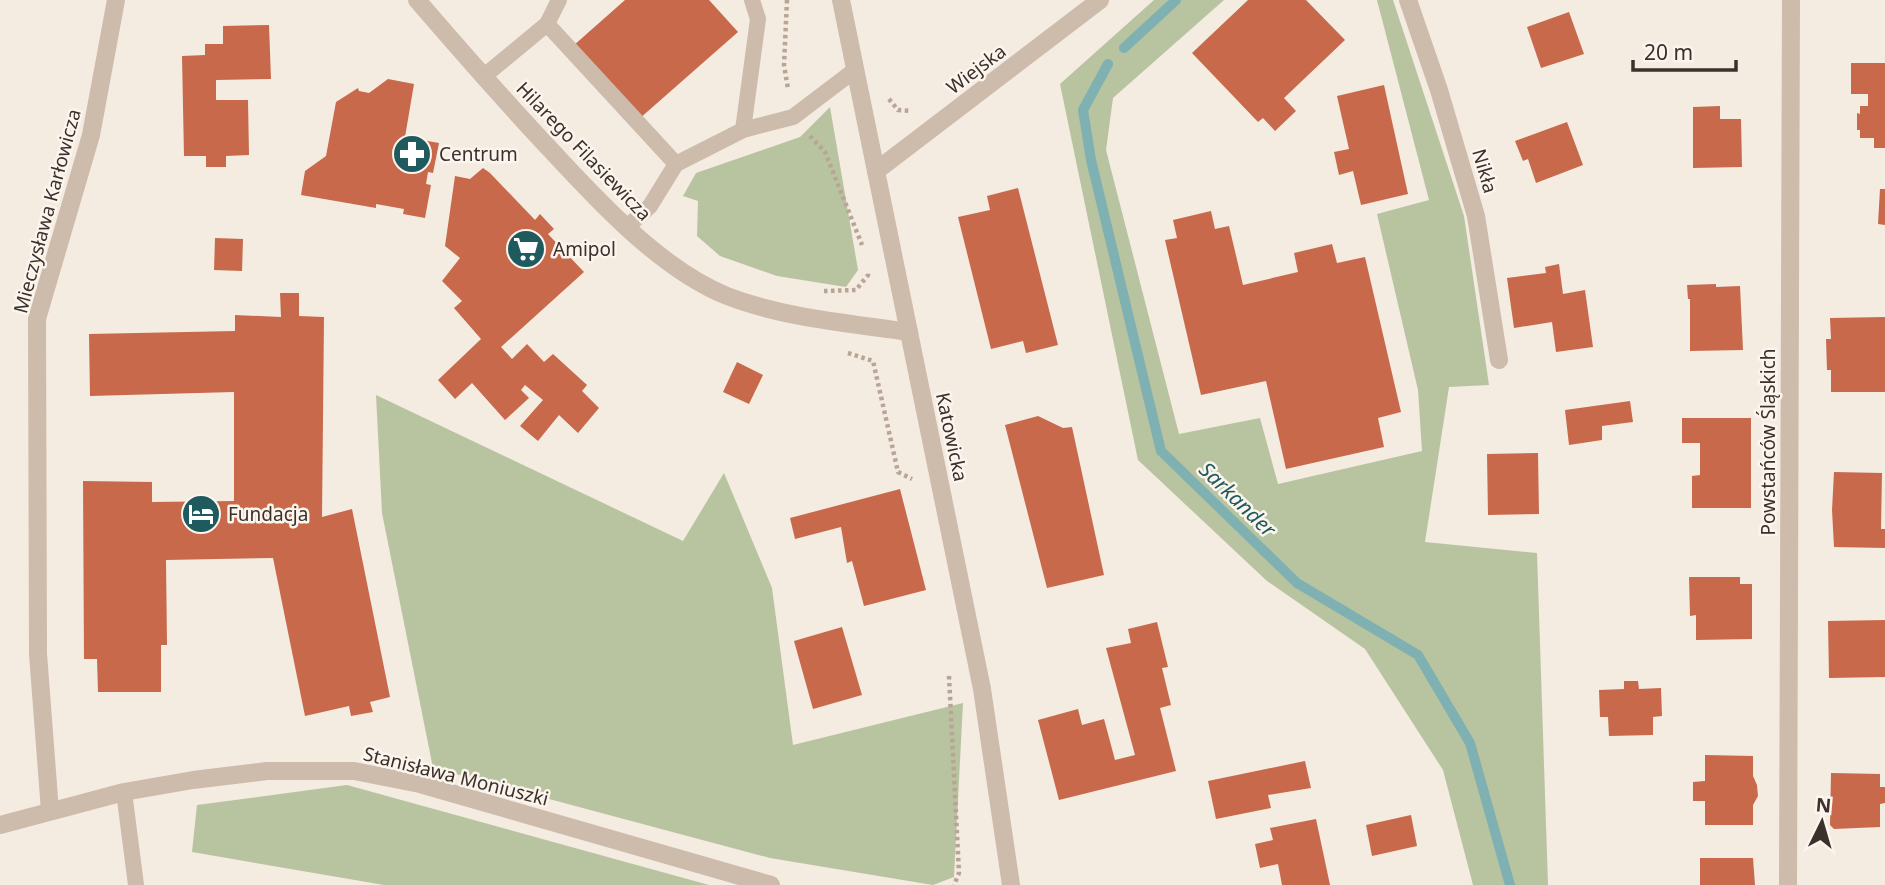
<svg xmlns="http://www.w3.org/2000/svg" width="1885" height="885" font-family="'Noto Sans',sans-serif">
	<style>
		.green { fill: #b8c4a0 }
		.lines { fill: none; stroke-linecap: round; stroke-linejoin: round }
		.stream { stroke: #7fb0b2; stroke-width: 10 }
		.building { fill: #c8694b }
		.path { stroke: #b9a596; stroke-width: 4.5; stroke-dasharray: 3.5 3.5; stroke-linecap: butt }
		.service { stroke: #cdbbac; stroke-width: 16 }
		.minor { stroke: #cdbbac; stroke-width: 18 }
		.tertiary { stroke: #cdbbac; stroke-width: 18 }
		.labels { text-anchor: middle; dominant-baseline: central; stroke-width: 5; stroke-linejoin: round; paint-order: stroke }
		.street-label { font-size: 19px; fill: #3b302b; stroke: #fbf5ee }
		.poi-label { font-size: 19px; fill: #3b302b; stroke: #fbf5ee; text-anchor: start }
		.water-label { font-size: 21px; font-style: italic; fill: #1f5a5e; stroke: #fbf5ee }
	</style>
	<rect width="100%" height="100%" fill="#f4ebe1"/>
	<g class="green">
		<polygon points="1154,0 1224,0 1113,98 1106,150 1179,434 1260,418 1278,484 1422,451 1418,390 1377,214 1429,200 1377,0 1393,0 1464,216 1489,385 1449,387 1425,542 1537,553 1548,885 1473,885 1443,770 1365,649 1267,581 1138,460 1060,84"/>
		<polygon points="830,107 858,270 846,287 777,276 720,256 697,236 698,201 683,196 696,173 800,137"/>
		<polygon points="376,395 683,541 724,473 772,588 793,745 963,703 954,877 933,885 770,858 433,768 382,513"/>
		<polygon points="347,785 709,885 384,885 192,852 197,805"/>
	</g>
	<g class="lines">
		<g class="stream">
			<polyline points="1124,48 1176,0"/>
			<polyline points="1108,64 1083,110 1091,160 1161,451 1297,583 1418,655 1470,743 1510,885"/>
		</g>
	</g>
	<g class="building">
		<polygon points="625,0 709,0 738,32 639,119 573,46"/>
		<polygon points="1248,0 1306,0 1345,40 1284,98 1296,111 1275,131 1263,118 1258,122 1192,53"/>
		<polygon points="1569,12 1584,54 1541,68 1527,27"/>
		<polygon points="269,25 271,79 216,80 216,100 248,100 249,155 226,156 226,167 206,167 206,156 184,156 182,56 205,55 205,44 223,44 223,26"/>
		<polygon points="1851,63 1885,63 1885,148 1874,148 1874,138 1860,138 1860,130 1857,130 1857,113 1860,114 1860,106 1868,106 1868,94 1851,94"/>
		<polygon points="388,79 414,84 405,137 439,143 433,173 428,172 426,184 431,185 425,218 403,214 404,209 376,204 376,208 301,195 305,171 326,156 336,102 358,88 359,91 369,93"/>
		<polygon points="1384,85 1408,194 1361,205 1353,171 1339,175 1334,152 1349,149 1337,96"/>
		<polygon points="1720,106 1720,119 1741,119 1742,167 1693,168 1693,107"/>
		<polygon points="1567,122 1583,165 1536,183 1528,159 1523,161 1515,141"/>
		<polygon points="483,168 490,173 535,220 540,214 554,229 548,234 584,272 501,347 512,359 527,344 544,362 553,354 587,385 582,391 599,408 578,433 559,415 538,441 520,426 543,400 525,385 521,390 529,398 505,420 472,383 455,399 438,380 481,339 454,308 462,301 442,281 460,258 445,246 455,176 470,179"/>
		<polygon points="1018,188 1058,345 1026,353 1023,341 991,349 958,217 990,210 987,196"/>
		<polygon points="1880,189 1885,189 1885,225 1878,224"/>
		<polygon points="1211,211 1215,229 1229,226 1243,285 1298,272 1294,253 1332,244 1337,263 1365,257 1401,412 1378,418 1384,447 1286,469 1266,381 1201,395 1165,240 1177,238 1173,220"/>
		<polygon points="215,238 243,239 242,271 214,270"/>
		<polygon points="1559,264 1563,294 1585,290 1593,347 1556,352 1552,322 1514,328 1507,278 1546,273 1545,267"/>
		<polygon points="1716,284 1716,287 1740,286 1743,350 1690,351 1690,299 1688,299 1687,285"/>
		<polygon points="280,293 299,293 299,316 324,317 322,517 352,509 390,697 370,702 373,712 351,716 349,706 305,716 273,558 166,560 167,645 161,645 161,692 98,692 97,659 84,659 83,481 152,482 152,502 234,501 234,392 90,396 89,334 235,331 235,315 281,317"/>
		<polygon points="1885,317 1885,392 1831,392 1831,370 1827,370 1826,339 1831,339 1830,318"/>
		<polygon points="737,362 763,375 749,404 723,392"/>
		<polygon points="1630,401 1633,422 1602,426 1602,440 1569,445 1565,410"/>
		<polygon points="1038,416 1063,428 1072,427 1104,575 1047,588 1005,425"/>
		<polygon points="1682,418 1751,418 1751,508 1692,508 1692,476 1700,475 1700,443 1682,443"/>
		<polygon points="1538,453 1539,514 1488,515 1487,454"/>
		<polygon points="1834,472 1882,473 1881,529 1885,529 1885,548 1834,547 1832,510"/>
		<polygon points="900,489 926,590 864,606 852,561 847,563 841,527 795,539 790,518"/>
		<polygon points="1689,577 1740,577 1740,584 1752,584 1752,639 1696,640 1696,615 1690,616"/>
		<polygon points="1885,620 1885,677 1829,678 1828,621"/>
		<polygon points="1157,622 1168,667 1162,668 1171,705 1160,708 1176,771 1059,800 1038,720 1078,709 1082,725 1104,719 1115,760 1135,755 1106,648 1131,643 1128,629"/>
		<polygon points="842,627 862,695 813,709 794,641"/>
		<polygon points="1624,681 1638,681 1639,689 1661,688 1662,716 1653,717 1653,735 1609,736 1608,717 1600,717 1599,690 1624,689"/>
		<polygon points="1705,755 1753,756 1753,776 1757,785 1758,796 1753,805 1753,825 1705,825 1705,801 1693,801 1693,782 1705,781"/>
		<polygon points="1305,761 1311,788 1268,795 1271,808 1216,819 1208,781"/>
		<polygon points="1831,773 1880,774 1880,787 1885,787 1885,803 1880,804 1880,827 1834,829 1830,825"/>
		<polygon points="1411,815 1417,846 1372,856 1366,825"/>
		<polygon points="1316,819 1330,885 1282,885 1278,864 1260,868 1255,844 1273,840 1270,828"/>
		<polygon points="1700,858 1753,858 1755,885 1700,885"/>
	</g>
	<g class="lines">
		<g class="path">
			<polyline points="787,0 784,65 788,89"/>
			<polyline points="889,99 898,110 910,111"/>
			<polyline points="810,136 825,152 862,245"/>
			<polyline points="824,291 856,290 868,275 868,272"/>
			<polyline points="848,353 873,361 898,472 912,479"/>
			<polyline points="949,676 959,873 954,885"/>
		</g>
		<g class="service">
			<polyline points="547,24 676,164"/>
			<polyline points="483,77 547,24 559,0"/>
			<polyline points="743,130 758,19 752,0"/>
			<polyline points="626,228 650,206 676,164 743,130 793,117 855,70"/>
			<polyline points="124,792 136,885"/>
		</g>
		<g class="minor">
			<path d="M 417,0 C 460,50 503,99 548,147 C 596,199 660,269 727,296 C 784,318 848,323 909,332"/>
			<polyline points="1408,0 1439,90 1476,216 1499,360"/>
			<polyline points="876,171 1100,0"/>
			<polyline points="50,811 38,654 37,319 91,135 116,0"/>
			<polyline points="0,825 124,792 193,780 267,771 354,771 420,784 771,885"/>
			<polyline points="1788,885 1791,0"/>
		</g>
		<polyline class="tertiary" points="841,0 982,689 1011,885"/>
	</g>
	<defs>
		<symbol id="pharmacy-disc" viewBox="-11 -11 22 22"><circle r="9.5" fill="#1f5a5e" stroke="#fbf5ee"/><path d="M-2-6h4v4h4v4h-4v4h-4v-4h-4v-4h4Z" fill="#fff"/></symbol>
		<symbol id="supermarket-disc" viewBox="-11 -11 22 22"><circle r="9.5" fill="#1f5a5e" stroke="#fbf5ee"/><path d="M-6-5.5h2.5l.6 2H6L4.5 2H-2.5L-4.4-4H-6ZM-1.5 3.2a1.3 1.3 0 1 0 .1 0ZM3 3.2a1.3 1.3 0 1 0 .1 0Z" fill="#fff"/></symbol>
		<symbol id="hotel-disc" viewBox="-11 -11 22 22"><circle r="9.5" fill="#1f5a5e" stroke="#fbf5ee"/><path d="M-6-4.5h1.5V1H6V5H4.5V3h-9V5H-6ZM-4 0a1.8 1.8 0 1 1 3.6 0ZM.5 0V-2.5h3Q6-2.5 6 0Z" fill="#fff"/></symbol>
	</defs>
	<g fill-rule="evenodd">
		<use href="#pharmacy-disc" x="390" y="132" width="44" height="44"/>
		<use href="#supermarket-disc" x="504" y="227" width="44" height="44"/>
		<use href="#hotel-disc" x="179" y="492" width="44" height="44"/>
	</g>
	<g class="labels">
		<g class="street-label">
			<text transform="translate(976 69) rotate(-37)">Wiejska</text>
			<text transform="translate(584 151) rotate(46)">Hilarego Filasiewicza</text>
			<text transform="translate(1485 171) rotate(74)">Nikła</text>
			<text transform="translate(47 211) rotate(-75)">Mieczysława Karłowicza</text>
			<text transform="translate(952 437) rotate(78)">Katowicka</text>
			<text transform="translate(1768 442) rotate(-90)">Powstańców Śląskich</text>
			<text transform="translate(456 776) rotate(14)">Stanisława Moniuszki</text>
		</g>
		<g class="poi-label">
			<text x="439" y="154">Centrum</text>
			<text x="553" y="249">Amipol</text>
			<text x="228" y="514">Fundacja</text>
		</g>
		<g class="water-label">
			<text transform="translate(1238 499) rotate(44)">Sarkander</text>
		</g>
	</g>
	<g transform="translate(1822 822) rotate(5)" stroke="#fbf5ee" stroke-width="5" paint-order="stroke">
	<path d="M0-5L12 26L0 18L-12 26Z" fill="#3b302b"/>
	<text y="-10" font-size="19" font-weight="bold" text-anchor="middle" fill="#3b302b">N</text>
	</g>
	<path d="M1633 60v10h103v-10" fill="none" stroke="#3b302b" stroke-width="3.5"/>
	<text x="1644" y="60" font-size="21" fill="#3b302b" stroke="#fbf5ee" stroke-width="5" paint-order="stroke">20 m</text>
</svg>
